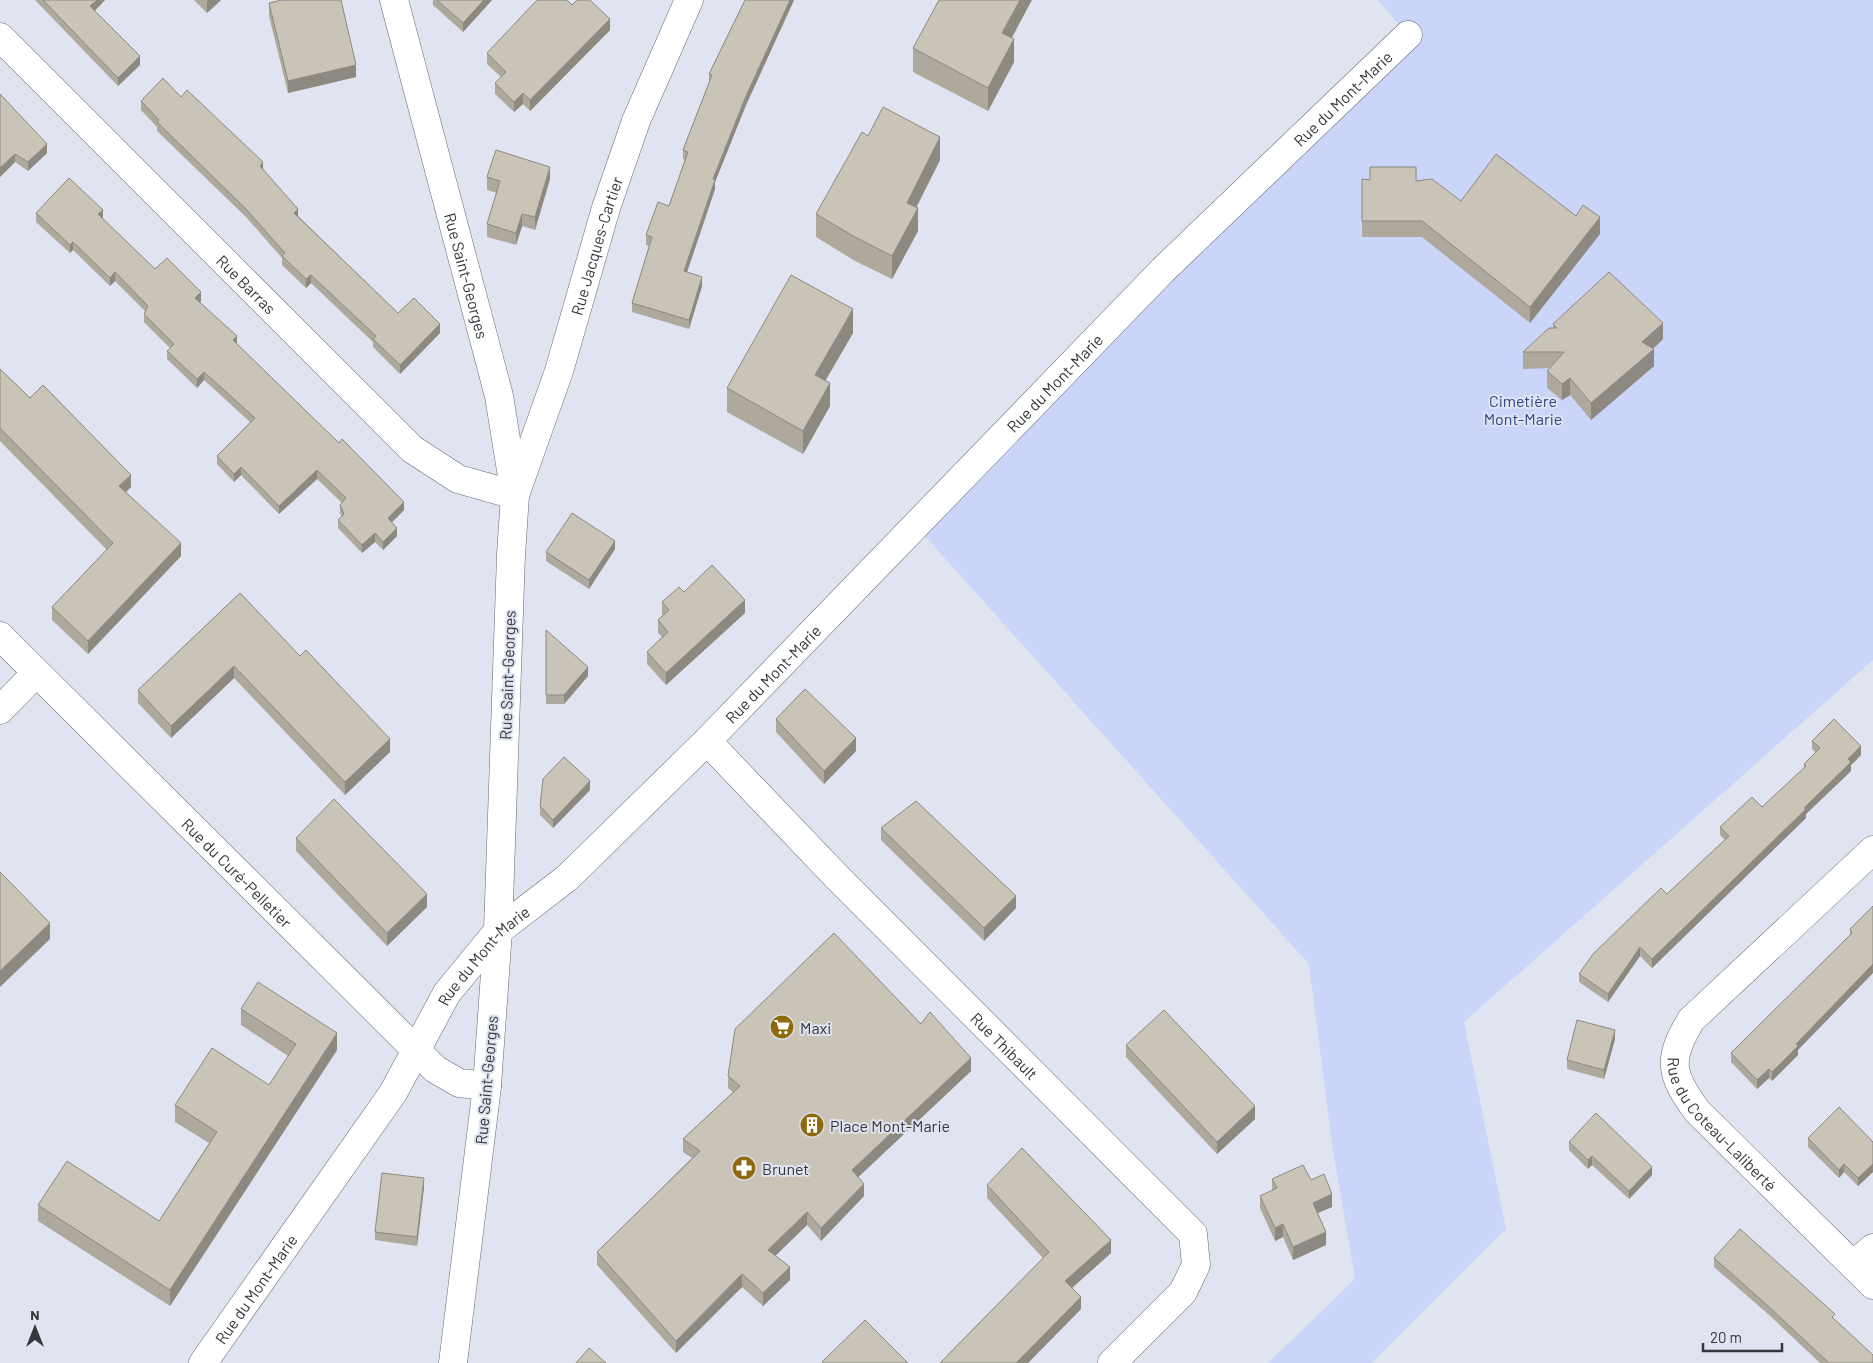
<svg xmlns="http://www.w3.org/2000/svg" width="1873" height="1363" font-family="Barlow,sans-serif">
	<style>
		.green { fill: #cad5f9 }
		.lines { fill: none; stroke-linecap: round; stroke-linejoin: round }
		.street-casing { stroke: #646873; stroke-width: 29 }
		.secondary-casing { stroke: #646873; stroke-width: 29 }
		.street { stroke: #fff; stroke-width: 28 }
		.secondary { stroke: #fff; stroke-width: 28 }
		.wall { fill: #aea89d }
		.shaded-wall { fill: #8d8880 }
		.building { fill: #cac3b7; stroke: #8d8880 }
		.labels { text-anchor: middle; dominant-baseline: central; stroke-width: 4; stroke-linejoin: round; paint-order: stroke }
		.street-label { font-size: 16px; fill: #35373c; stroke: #dfe4f0 }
		.park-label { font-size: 16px; fill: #34458d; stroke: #dfe4f0 }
		.poi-label { font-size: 16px; fill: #35373c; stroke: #dfe4f0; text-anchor: start }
	</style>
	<rect width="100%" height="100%" fill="#dfe4f0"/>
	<polygon class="green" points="1378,0 1873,0 1873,660 1464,1022 1506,1229 1372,1363 1268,1363 1355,1279 1332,1144 1309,964 916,526 1408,35"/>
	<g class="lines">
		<defs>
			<g id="street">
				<path id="s1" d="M 0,37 L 412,449 L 458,479 L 515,495 L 559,371 L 606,208 L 636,121 L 689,0"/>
				<path id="s2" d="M 0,636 L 435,1069 L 459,1083 L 487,1086"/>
				<polyline points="0,710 36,673"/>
				<path id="s3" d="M 707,741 L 836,876 L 1193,1234 L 1196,1265 L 1183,1292 L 1112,1363"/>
				<path id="s4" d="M 1873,850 L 1691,1020 C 1667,1060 1670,1074 1697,1111 L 1873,1285"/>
				<polyline points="1853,1265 1873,1248"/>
				<path id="s5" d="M 203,1363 L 393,1093 L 447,993 L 498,931 L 567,878 L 707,741 L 1163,270 L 1408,35"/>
			</g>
			<g id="secondary">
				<path id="s6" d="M 394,0 L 499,396 L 515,495 L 511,555 L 498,931 L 487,1086 L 453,1363"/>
			</g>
		</defs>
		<use href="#street" class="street-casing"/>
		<use href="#secondary" class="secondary-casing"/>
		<use href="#street" class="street"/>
		<use href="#secondary" class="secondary"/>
	</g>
	<g class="wall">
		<polygon points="35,0 105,0 95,11 140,65 118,86"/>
		<polygon points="194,0 221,0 207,13"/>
		<polygon points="433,0 492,0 463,32 433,5"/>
		<polygon points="745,0 794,0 746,105 715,182 715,189 687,272 702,286 689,329 632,312 632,303 649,246 646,245 646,235 669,206 685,160 683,159 683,150 709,83 709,74"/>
		<polygon points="269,3 356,77 288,93 269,16"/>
		<polygon points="572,5 610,30 530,111 523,104 514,112 495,94 495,83 501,77 487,64 487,53"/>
		<polygon points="1012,38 1014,62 988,111 913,72 913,48"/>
		<polygon points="0,94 47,153 28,171 15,162 0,177"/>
		<polygon points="181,97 263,169 298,216 398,313 440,333 400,374 373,347 373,342 311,283 306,288 282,265 282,258 246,217 157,131 157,127 141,110 141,101"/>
		<polygon points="868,136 940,160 916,207 918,231 892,279 855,261 816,237 816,214"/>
		<polygon points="487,177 550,179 535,230 522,226 516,245 487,237 487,224 497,193 487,190"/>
		<polygon points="1362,179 1416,181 1461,201 1600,234 1530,323 1422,237 1362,237"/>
		<polygon points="36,213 103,218 102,218 155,269 201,301 200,302 237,344 404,510 392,522 397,536 383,550 375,542 362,553 338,528 338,520 342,517 340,513 340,505 342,503 317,479 279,514 241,475 234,482 217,464 217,456 250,422 204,380 197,388 167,359 167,351 170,348 144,322 144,314 145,311 115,281 110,286 73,250 70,253 36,222"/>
		<polygon points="1553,324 1663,339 1653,349 1654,366 1591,420 1570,395 1562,400 1547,388 1547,371 1550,368 1523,369 1523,352 1553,328"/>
		<polygon points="853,333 826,380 830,406 803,454 727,412 727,388"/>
		<polygon points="0,369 30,398 131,487 126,492 181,556 88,654 52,620 52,607 107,550 0,441"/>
		<polygon points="615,549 589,589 546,561 546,552"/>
		<polygon points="684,592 745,613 666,685 647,664 647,652 662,637 658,633 658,620 663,615 662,614 662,602"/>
		<polygon points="240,593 390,752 345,795 234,678 171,738 138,703 138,690"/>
		<polygon points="546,630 588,676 564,704 546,704"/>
		<polygon points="776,719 856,751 824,784 776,732"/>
		<polygon points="1812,741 1861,755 1851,765 1851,771 1806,814 1806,818 1652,968 1640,956 1608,1002 1579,982 1579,974 1667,894 1725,840 1720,835 1720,827 1762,807 1804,768 1804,764 1816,753 1812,749"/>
		<polygon points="590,790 553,828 540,815 540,806"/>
		<polygon points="881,828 1016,908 984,941 881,840"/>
		<polygon points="296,838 427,907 387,946 296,851"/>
		<polygon points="1873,906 1798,1050 1798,1055 1772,1081 1769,1078 1757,1089 1731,1062 1731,1053 1850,935 1850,929"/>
		<polygon points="241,1009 337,1050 170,1306 38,1221 38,1205 159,1221 209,1143 175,1122 175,1105 269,1085 288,1056 241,1025"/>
		<polygon points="921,1024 971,1071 858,1177 864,1196 821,1241 807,1225 775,1256 790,1280 763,1306 742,1287 676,1353 597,1265 597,1252 692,1158 683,1152 683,1139 733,1092 728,1088 728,1076"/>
		<polygon points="1615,1039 1604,1079 1567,1069 1567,1060"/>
		<polygon points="1126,1045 1255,1119 1217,1154 1126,1057"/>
		<polygon points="1808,1138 1873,1142 1873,1172 1858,1186 1844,1172 1839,1178 1808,1147"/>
		<polygon points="1569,1142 1652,1175 1629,1199 1592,1165 1588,1169 1569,1150"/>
		<polygon points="1272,1179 1311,1180 1332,1207 1318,1213 1326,1245 1293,1260 1283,1237 1275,1241 1260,1208 1260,1196 1272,1190"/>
		<polygon points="987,1185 1111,1253 1072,1288 1081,1309 1028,1363 940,1363 1043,1258 987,1198"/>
		<polygon points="424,1187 417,1246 375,1240 375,1232"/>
		<polygon points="1714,1258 1835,1320 1873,1363 1820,1363 1768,1314 1714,1267"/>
	</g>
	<g class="shaded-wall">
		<polygon points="97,0 105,0 90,15 90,6"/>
		<polygon points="208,0 221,0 207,13 207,1"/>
		<polygon points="484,0 492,0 463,32 463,23"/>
		<polygon points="790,0 794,0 746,105 715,182 715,189 684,281 684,271 713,179 746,96"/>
		<polygon points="1020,0 1032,0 1002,56 1002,33"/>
		<polygon points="610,19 610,30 530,111 530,100"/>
		<polygon points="1014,39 1014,62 988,111 988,88"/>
		<polygon points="140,56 140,65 118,86 118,78"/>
		<polygon points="356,65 356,77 288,93 288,81"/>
		<polygon points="523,93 523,104 514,112 514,102"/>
		<polygon points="940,137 940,160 907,226 907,203"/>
		<polygon points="47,144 47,153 28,171 28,162"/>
		<polygon points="15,154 15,162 0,177 0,168"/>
		<polygon points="263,162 263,171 260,166"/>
		<polygon points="550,167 550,179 535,230 535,217"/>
		<polygon points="918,208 918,231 892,279 892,256"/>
		<polygon points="298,209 298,218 294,213"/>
		<polygon points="103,210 103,218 98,223 98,214"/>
		<polygon points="522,214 522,226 516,245 516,233"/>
		<polygon points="1600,217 1600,234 1530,323 1530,307"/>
		<polygon points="73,242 73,250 70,253 70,245"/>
		<polygon points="115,272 115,281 110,286 110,278"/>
		<polygon points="311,275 311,283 306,288 306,279"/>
		<polygon points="702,277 702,286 689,329 689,320"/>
		<polygon points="201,292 201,301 195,306 195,298"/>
		<polygon points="853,309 853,333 815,398 815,375"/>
		<polygon points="1663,323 1663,339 1642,359 1642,342"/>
		<polygon points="440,324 440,333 400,374 400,365"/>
		<polygon points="237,336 237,345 233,340"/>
		<polygon points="1654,349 1654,366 1591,420 1591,403"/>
		<polygon points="204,372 204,380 197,388 197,379"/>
		<polygon points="1570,378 1570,395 1562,400 1562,384"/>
		<polygon points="830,383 830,406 803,454 803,431"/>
		<polygon points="241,467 241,475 234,482 234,474"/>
		<polygon points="317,470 317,479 279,514 279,506"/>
		<polygon points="131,475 131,487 119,498 119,486"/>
		<polygon points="404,502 404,510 388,526 388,518"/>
		<polygon points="397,528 397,536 383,550 383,542"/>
		<polygon points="375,533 375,542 362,553 362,545"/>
		<polygon points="615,541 615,549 589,589 589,580"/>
		<polygon points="181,543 181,556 88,654 88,641"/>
		<polygon points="745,600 745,613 666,685 666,673"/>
		<polygon points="234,666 234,678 171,738 171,726"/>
		<polygon points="588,667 588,676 564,704 564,695"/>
		<polygon points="856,738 856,751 824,784 824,771"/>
		<polygon points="390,739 390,752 345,795 345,782"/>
		<polygon points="1861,746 1861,755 1851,765 1851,771 1806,814 1806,818 1652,968 1652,959 1804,808 1848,759"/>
		<polygon points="590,781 590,790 553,828 553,820"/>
		<polygon points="427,894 427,907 387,946 387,933"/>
		<polygon points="1016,896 1016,908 984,941 984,928"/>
		<polygon points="50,923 50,939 0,987 0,971"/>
		<polygon points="1640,947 1640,956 1608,1002 1608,994"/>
		<polygon points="1873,964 1873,973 1798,1050 1798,1055 1772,1081 1772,1072 1796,1044"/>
		<polygon points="1615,1030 1615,1039 1604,1079 1604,1070"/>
		<polygon points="337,1033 337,1050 170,1306 170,1290"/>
		<polygon points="971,1058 971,1071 852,1183 852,1170"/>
		<polygon points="1769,1069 1769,1078 1757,1089 1757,1080"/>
		<polygon points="1255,1106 1255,1119 1217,1154 1217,1142"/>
		<polygon points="1592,1156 1592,1165 1588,1169 1588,1160"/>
		<polygon points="1844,1164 1844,1172 1839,1178 1839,1170"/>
		<polygon points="1873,1164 1873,1172 1858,1186 1858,1178"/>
		<polygon points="1652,1167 1652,1175 1629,1199 1629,1191"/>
		<polygon points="424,1178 424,1187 417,1246 417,1237"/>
		<polygon points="864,1184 864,1196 821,1241 821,1228"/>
		<polygon points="1332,1194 1332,1207 1313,1215 1313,1203"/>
		<polygon points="807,1212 807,1225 768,1263 768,1250"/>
		<polygon points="1283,1224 1283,1237 1275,1241 1275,1228"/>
		<polygon points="1326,1232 1326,1245 1293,1260 1293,1247"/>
		<polygon points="1111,1240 1111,1253 1065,1294 1065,1281"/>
		<polygon points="790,1267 790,1280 763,1306 763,1293"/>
		<polygon points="742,1274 742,1287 676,1353 676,1341"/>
		<polygon points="1081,1297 1081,1309 1028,1363 1016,1363"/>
	</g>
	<g class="building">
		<polygon points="43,0 97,0 90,6 140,56 118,78"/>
		<polygon points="282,0 341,0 356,65 288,81 269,3"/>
		<polygon points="437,0 484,0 463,23"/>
		<polygon points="537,0 567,0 572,5 577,0 590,0 610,19 530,100 523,93 514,102 495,83 506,72 487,53"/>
		<polygon points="745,0 790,0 746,96 713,179 715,180 684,271 702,277 689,320 632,303 652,237 646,235 658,202 669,206 688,152 683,150 712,75 709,74"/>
		<polygon points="939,0 1020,0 1002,33 1014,39 988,88 913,48"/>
		<polygon points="163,78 181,97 187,90 263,162 260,166 298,209 294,213 398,313 414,298 440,324 400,365 373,339 376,336 311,275 306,279 282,256 285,253 246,209 157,122 159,120 141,101"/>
		<polygon points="0,94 47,144 28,162 15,154 0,168"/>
		<polygon points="883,107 940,137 907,203 918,208 892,256 855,237 816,214 862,132 868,136"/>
		<polygon points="496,150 550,167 535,217 522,214 516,233 487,224 500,181 487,177"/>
		<polygon points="1496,154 1576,216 1583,205 1600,217 1530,307 1422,221 1362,221 1362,179 1370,180 1370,167 1416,167 1416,181 1432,179 1461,201"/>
		<polygon points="69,178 103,210 98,214 155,269 167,258 201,292 195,298 237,336 233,340 339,443 342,439 404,502 388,518 397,528 383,542 375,533 362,545 338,520 344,514 340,505 346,498 317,470 279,506 241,467 234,474 217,456 255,418 204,372 197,379 167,351 174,344 144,314 148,306 115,272 110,278 73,242 70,245 36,213"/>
		<polygon points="1609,272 1663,323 1642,342 1654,349 1591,403 1570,378 1562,384 1547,371 1564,352 1523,352 1549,328 1557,328 1553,324"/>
		<polygon points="791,275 853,309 815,375 830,383 803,431 727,388"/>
		<polygon points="0,369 30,398 43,385 131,475 119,486 181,543 88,641 52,607 113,543 0,428"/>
		<polygon points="572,513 615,541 589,580 546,552"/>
		<polygon points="712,565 745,600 666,673 647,652 668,632 658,620 669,610 662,602 679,587 684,592"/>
		<polygon points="240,593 300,656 306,650 390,739 345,782 234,666 171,726 138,690"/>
		<polygon points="546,630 588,667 564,695 546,695"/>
		<polygon points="805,689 856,738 824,771 776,719"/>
		<polygon points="1834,719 1861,746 1848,759 1851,762 1804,808 1806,809 1652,959 1640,947 1608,994 1579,974 1593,954 1661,888 1667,894 1729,836 1720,827 1752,797 1762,807 1806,766 1804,764 1820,748 1812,741"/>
		<polygon points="564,757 590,781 553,820 540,806 543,779"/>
		<polygon points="334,799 427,894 387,933 296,838"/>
		<polygon points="916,801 1016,896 984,928 881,828"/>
		<polygon points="0,872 50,923 0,971"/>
		<polygon points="1873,906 1873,964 1796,1044 1798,1046 1772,1072 1769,1069 1757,1080 1731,1053 1852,933 1850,929"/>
		<polygon points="834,933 921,1024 930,1012 971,1058 852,1170 864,1184 821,1228 807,1212 768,1250 790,1267 763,1293 742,1274 676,1341 597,1252 700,1151 683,1139 740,1086 728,1076 735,1029"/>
		<polygon points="258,982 337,1033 170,1290 38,1205 67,1161 159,1221 217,1132 175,1105 212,1048 269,1085 296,1044 241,1009"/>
		<polygon points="1164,1010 1255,1106 1217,1142 1126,1045"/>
		<polygon points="1577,1020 1615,1030 1604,1070 1567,1060"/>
		<polygon points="1839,1107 1873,1142 1873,1164 1858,1178 1844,1164 1839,1170 1808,1138"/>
		<polygon points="1596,1113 1652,1167 1629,1191 1592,1156 1588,1160 1569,1142"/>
		<polygon points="1022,1148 1111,1240 1065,1281 1081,1297 1016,1363 940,1363 1049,1252 987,1185"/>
		<polygon points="1303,1165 1311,1180 1324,1174 1332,1194 1313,1203 1326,1232 1293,1247 1283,1224 1275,1228 1260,1196 1277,1188 1272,1179"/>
		<polygon points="382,1173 424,1178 417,1237 375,1232"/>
		<polygon points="1740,1229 1835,1314 1832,1317 1873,1355 1873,1363 1829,1363 1768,1306 1714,1258"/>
		<polygon points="865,1320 908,1363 823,1363 822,1362"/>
		<polygon points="589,1348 606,1363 576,1363"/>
	</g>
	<defs>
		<symbol id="supermarket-disc" viewBox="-11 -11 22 22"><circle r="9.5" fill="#8f690e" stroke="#dfe4f0"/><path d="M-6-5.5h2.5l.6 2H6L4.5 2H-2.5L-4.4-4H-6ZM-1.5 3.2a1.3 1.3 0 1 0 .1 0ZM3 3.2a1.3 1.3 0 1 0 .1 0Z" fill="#fff"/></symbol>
		<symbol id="building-disc" viewBox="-11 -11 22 22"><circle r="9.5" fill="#8f690e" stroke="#dfe4f0"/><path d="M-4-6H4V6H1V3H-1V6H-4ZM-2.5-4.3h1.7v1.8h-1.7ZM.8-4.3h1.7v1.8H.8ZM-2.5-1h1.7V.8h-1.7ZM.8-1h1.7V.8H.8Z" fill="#fff"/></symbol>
		<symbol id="pharmacy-disc" viewBox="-11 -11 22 22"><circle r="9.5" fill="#8f690e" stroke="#dfe4f0"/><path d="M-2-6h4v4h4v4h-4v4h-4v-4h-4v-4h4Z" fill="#fff"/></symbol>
	</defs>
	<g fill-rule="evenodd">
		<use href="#supermarket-disc" x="768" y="1013" width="28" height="28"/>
		<use href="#building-disc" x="798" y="1111" width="28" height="28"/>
		<use href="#pharmacy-disc" x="730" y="1154" width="28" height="28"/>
	</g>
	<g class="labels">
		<g class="street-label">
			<text stroke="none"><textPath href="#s5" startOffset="1711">Rue du Mont-Marie</textPath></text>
			<text stroke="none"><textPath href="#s1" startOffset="959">Rue Jacques-Cartier</textPath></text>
			<text stroke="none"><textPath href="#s6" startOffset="285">Rue Saint-Georges</textPath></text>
			<text stroke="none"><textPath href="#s1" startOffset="349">Rue Barras</textPath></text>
			<text stroke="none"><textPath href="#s5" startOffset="1306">Rue du Mont-Marie</textPath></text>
			<text stroke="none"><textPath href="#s5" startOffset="901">Rue du Mont-Marie</textPath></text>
			<text transform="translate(507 675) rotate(-88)">Rue Saint-Georges</text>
			<text stroke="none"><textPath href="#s2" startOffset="335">Rue du Curé-Pelletier</textPath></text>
			<text stroke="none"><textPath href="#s5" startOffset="496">Rue du Mont-Marie</textPath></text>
			<text stroke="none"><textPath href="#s3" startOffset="426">Rue Thibault</textPath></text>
			<text transform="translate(486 1080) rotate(-85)">Rue Saint-Georges</text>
			<text stroke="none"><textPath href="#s4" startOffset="374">Rue du Coteau-Laliberté</textPath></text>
			<text stroke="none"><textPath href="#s5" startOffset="91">Rue du Mont-Marie</textPath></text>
		</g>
		<g class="park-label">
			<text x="1523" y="400">Cimetière<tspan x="1523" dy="18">Mont-Marie</tspan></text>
		</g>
		<g class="poi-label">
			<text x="800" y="1027">Maxi</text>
			<text x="830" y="1125">Place Mont-Marie</text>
			<text x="762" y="1168">Brunet</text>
		</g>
	</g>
	<g transform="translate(35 1328)" stroke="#dfe4f0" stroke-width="4" paint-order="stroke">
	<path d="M0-4L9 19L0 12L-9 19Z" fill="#35373c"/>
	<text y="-8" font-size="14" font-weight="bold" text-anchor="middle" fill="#35373c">N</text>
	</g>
	<path d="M1703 1343v8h79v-8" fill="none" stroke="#35373c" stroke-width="2.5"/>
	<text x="1710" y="1343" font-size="15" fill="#35373c" stroke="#dfe4f0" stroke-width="4" paint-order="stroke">20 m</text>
</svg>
